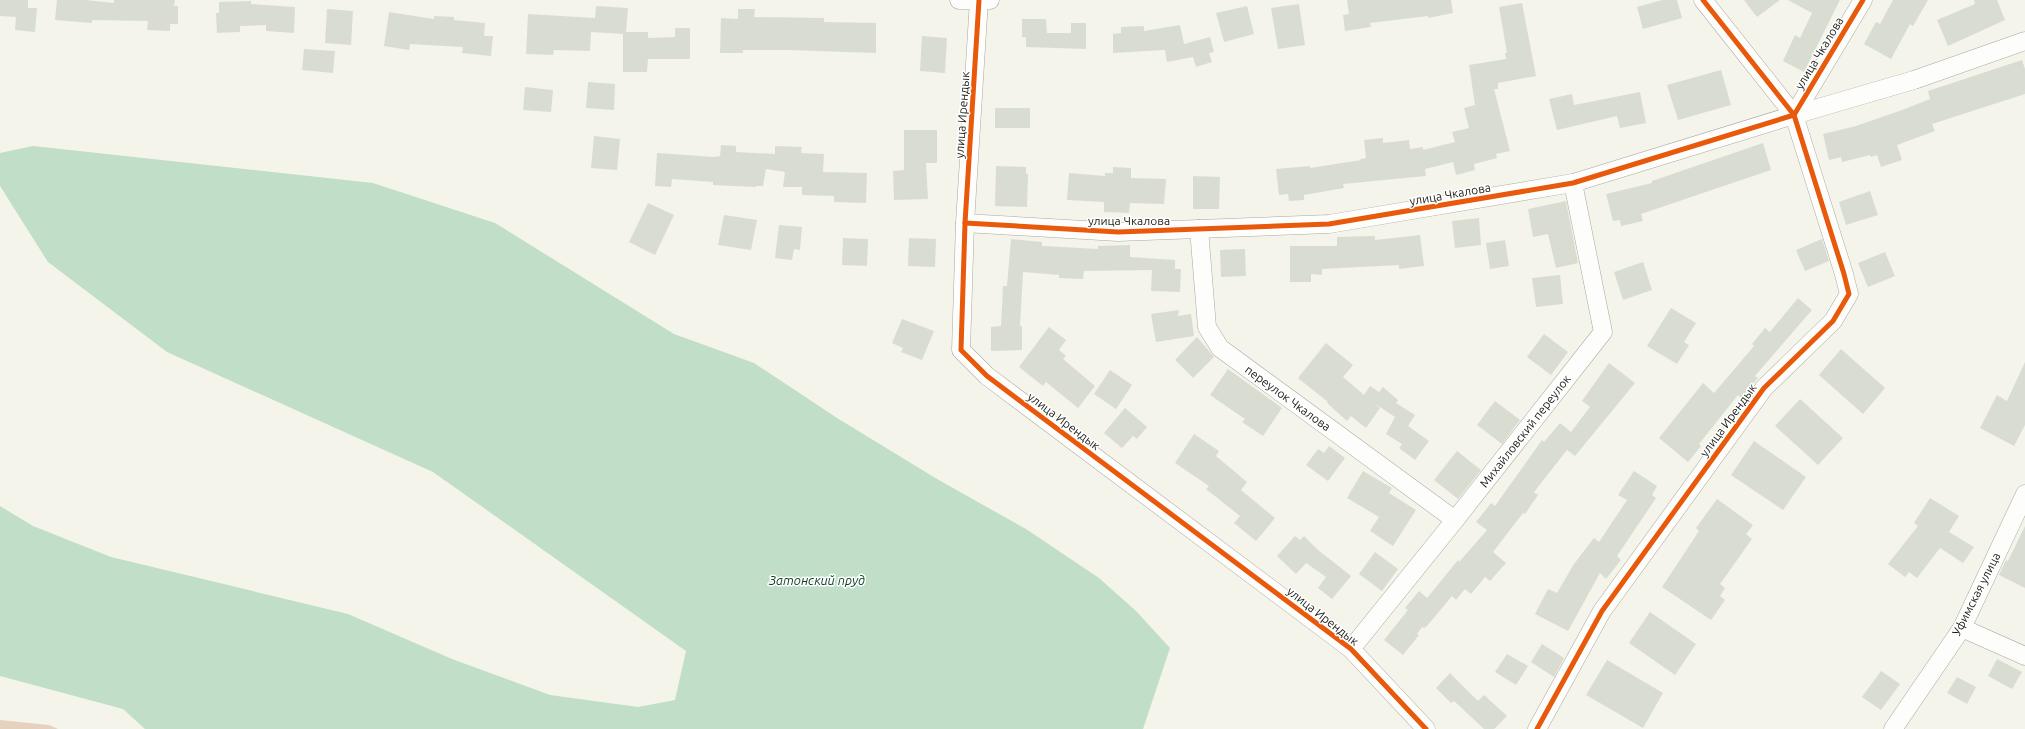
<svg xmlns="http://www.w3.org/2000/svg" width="2025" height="729" font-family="Ubuntu,sans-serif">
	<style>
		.forest { fill: #e6d1bd }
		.water { fill: #c0dec8 }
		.building { fill: #d9ddd1 }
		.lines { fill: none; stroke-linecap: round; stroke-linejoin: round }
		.minor-casing { stroke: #a9a9a2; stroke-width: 19 }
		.minor { stroke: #fdfdfc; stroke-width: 18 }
		.cycleway-casing { stroke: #fff; stroke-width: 8 }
		.cycleway { stroke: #e8590c; stroke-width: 5 }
		.labels { text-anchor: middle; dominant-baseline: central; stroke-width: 3; stroke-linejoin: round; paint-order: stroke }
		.street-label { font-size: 12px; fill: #1d1d17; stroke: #fff }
		.water-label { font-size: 13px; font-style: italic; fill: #0b3f26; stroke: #fff }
	</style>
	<rect width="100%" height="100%" fill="#f4f4ea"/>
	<polygon class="forest" points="0,720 49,725 58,729 0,729"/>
	<polygon class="water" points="33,146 373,183 495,223 674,334 754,363 837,418 937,479 1026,529 1099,578 1136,611 1170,648 1143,729 145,729 123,709 0,676 0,506 33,526 111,557 348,614 452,659 550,695 638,707 675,700 686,651 433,472 167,352 48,262 0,186 0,153"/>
	<g class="building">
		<polygon points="0,0 28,0 28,8 37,8 35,32 15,30 16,17 0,16"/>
		<polygon points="57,0 86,0 114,3 114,0 175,0 174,6 178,6 178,24 170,24 170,31 147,30 148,21 92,20 92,23 55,20"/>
		<polygon points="1347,0 1451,0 1453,13 1428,18 1428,16 1370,23 1371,27 1345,31 1343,15 1349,14"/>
		<polygon points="1662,0 1677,0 1682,18 1643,29 1637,7"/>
		<polygon points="1744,0 1780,0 1757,17"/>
		<polygon points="1788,0 1840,0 1804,72 1783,61 1795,35 1800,38 1812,13"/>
		<polygon points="1893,0 1928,0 1913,26 1910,24 1891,59 1864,44 1876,22 1880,24"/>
		<polygon points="1974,0 1997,0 2005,20 1948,46 1937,20 1975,4"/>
		<polygon points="251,1 251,4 295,7 294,33 266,31 266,25 240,26 240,32 217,33 216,13 219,13 219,2"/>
		<polygon points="1522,3 1536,76 1498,83 1498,89 1494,89 1510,151 1496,154 1497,158 1474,164 1475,170 1456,175 1453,162 1425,169 1426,176 1343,184 1344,188 1304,195 1304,200 1289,201 1288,194 1279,195 1276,169 1310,166 1310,168 1361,160 1360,159 1366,158 1364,140 1383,138 1383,143 1409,140 1410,149 1423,147 1423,150 1455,142 1452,132 1469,128 1464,108 1475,105 1469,65 1506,59 1505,53 1507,53 1499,7"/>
		<polygon points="1299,4 1305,45 1278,49 1271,8"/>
		<polygon points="596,6 628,8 626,32 648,32 648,38 675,37 675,28 690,28 690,59 648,59 647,72 623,72 623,34 591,32 590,51 554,50 553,55 526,54 528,14 595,18"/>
		<polygon points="1247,6 1254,34 1224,42 1216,13"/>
		<polygon points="327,9 353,11 351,45 325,43"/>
		<polygon points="738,9 755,9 754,17 824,18 824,22 876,23 876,53 788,50 743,50 743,53 720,53 721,18 738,19"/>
		<polygon points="389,12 434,19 434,16 454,17 454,20 485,23 484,36 493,36 491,56 462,53 463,47 410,44 409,50 384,46"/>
		<polygon points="1022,19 1046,19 1047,33 1071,33 1071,23 1086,23 1086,49 1026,47 1026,37 1022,37"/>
		<polygon points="1180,25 1184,44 1210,37 1214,52 1209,53 1212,62 1196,67 1193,57 1167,62 1165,50 1113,53 1113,34 1121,33 1121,27 1144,26 1144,31"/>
		<polygon points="922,36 947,38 945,73 920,71"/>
		<polygon points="304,49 335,51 333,73 302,70"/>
		<polygon points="2022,60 2025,69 2025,94 1932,124 1935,131 1897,145 1902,160 1881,167 1877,155 1871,157 1870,155 1842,162 1841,157 1829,160 1823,134 1856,126 1902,110 1930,99 1928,91"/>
		<polygon points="1721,70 1731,105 1678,120 1667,85"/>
		<polygon points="588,82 615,84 614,110 586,108"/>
		<polygon points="525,87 553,90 551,112 523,110"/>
		<polygon points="1640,92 1646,123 1620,128 1617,116 1557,130 1549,99 1572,94 1574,105"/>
		<rect x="995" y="108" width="35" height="20"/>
		<polygon points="904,130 937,130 937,163 926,163 928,199 894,200 893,171 904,170"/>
		<polygon points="594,136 620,139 617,170 591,168"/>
		<polygon points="1763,143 1771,170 1641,214 1643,221 1621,226 1620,220 1613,221 1606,194 1652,183 1652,181"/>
		<polygon points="721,145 736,146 736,152 775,154 775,146 802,147 801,153 824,154 823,172 867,173 866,203 834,202 834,196 802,195 802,187 783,187 785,172 766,169 763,186 756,186 756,187 713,185 713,182 672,179 671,187 655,186 657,153 714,157 720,156"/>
		<polygon points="996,166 1026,167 1026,174 1028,174 1027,207 995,206"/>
		<polygon points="1113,167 1131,168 1131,178 1166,179 1164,204 1130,203 1129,213 1104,212 1104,202 1067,200 1069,173 1105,176 1105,173 1113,173"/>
		<polygon points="1193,176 1220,177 1219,209 1193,209"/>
		<polygon points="1870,191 1878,215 1846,225 1839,202"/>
		<polygon points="1566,201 1578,263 1556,268 1548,234 1533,237 1528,209"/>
		<polygon points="648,203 674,215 655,255 629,242"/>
		<polygon points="724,215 757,220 751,250 718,245"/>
		<polygon points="1479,218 1481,245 1455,248 1452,221"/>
		<polygon points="779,225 802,227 800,250 794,249 792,260 775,258"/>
		<polygon points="1420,235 1424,266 1399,269 1399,265 1322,269 1322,275 1311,274 1311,282 1290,282 1290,246 1337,246 1337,237 1375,236 1375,240"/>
		<polygon points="843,238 868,239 867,266 842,265"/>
		<polygon points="909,238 936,239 935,267 908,266"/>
		<polygon points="1011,239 1042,242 1042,246 1098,249 1098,246 1130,245 1130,257 1175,260 1175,269 1181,269 1180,292 1151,291 1152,270 1084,271 1083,279 1059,278 1059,275 1023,272 1020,326 1022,326 1022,350 991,351 991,327 1001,326 1003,286 1007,286"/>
		<polygon points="1822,239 1829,261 1805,271 1796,250"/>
		<polygon points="1505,240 1509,266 1490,269 1486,243"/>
		<polygon points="1245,249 1246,276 1221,277 1220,250"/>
		<polygon points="1885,252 1895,276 1868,287 1858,263"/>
		<polygon points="1643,262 1652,290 1623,300 1614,272"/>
		<polygon points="1560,275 1563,304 1536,307 1532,278"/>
		<polygon points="1798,298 1812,310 1755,376 1758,378 1741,398 1738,395 1699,444 1701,446 1688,462 1659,438 1703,383 1714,393 1754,346 1752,344 1765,328 1770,332"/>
		<polygon points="1671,308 1696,323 1684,342 1689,345 1677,364 1647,346"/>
		<polygon points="1179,310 1178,316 1191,314 1194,336 1156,342 1151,314"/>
		<polygon points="902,319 934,331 922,360 901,352 903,348 892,343"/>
		<polygon points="1049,327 1066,340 1059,350 1066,356 1063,359 1095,386 1078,408 1046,382 1043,386 1019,367"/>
		<polygon points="1544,334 1568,352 1551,375 1527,357"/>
		<polygon points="1197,337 1214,357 1193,378 1175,360"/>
		<polygon points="1326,343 1353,365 1343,377 1364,395 1370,386 1379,392 1383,387 1398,400 1396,403 1415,415 1408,426 1429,441 1415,460 1399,448 1402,444 1386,434 1395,417 1374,403 1380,408 1366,428 1351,416 1347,421 1327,403 1328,402 1298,378"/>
		<polygon points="1841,349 1885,388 1863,414 1819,375"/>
		<polygon points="2025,362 2025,425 2014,446 1980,428 1997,395 2007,401"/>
		<polygon points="1609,363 1635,383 1575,456 1567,450 1534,492 1538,495 1525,514 1523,513 1493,552 1506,563 1490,581 1485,577 1471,594 1465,589 1456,600 1452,596 1427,626 1424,628 1422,627 1417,634 1419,635 1403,655 1384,640 1408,610 1405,608 1419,591 1427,598 1458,560 1459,562 1487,530 1476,522 1491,503 1495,506 1542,440 1544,442 1560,423 1571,432 1590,407 1582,401"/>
		<polygon points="1228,369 1282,408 1263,436 1242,422 1245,419 1210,395"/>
		<polygon points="1110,370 1132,385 1116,409 1094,394"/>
		<polygon points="1800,399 1843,438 1818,465 1775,426"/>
		<polygon points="1495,401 1520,420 1502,444 1477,425"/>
		<polygon points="1125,408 1147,427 1137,439 1133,436 1122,448 1104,433"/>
		<polygon points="1194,434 1219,451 1216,456 1247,482 1241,490 1275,518 1256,541 1234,523 1240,516 1206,489 1209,486 1175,463"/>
		<polygon points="1754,441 1806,477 1783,510 1731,475"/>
		<polygon points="1329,446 1345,458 1328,481 1306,465 1318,449 1324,453"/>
		<polygon points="1457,451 1481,470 1458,499 1434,480"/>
		<polygon points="1363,471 1392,488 1389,493 1416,510 1393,546 1370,531 1379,517 1347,498"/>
		<polygon points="1634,471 1657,486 1652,495 1656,498 1617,556 1621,560 1606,579 1600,573 1568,631 1535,614 1548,589 1557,593 1574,564 1594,538 1599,542 1627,500 1618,495"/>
		<polygon points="1930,498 1959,516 1949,532 1974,547 1963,563 1940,548 1917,578 1909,572 1905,577 1888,564 1918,526 1914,523"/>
		<polygon points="1717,499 1753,525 1746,534 1752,539 1720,584 1725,588 1720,596 1725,600 1711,620 1662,587 1699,531 1696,528"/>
		<polygon points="2025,526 2025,588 1999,575 2006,560 2008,561"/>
		<polygon points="1295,536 1300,540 1304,536 1318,550 1351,576 1332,599 1318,588 1326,577 1306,563 1296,574 1277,556"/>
		<polygon points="1375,552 1398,569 1382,591 1359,574"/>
		<polygon points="1650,612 1696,644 1675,675 1629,643"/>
		<polygon points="1542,644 1564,658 1554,677 1531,662"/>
		<polygon points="1507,654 1528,666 1516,685 1495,672"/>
		<polygon points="1997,659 2022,672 2012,689 1988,676"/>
		<polygon points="1607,660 1663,693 1643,728 1586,695"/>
		<polygon points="1881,671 1900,684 1881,710 1862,697"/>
		<polygon points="1450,673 1478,701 1484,695 1507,716 1494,729 1484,729 1454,701 1451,703 1436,688"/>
		<polygon points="1957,677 1976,687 1967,704 1947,693"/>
	</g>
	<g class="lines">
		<defs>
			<g id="minor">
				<polyline points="959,0 990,0"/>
				<polyline points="979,0 965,223 961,350 987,376 1351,649 1426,729"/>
				<polyline points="1794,115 1914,80 2025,41"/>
				<polyline points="965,223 1118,232 1329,224 1573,183 1794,115 1863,0"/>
				<polyline points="1199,229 1207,327 1220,348 1455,520"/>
				<polyline points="1962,628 2025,656"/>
				<polyline points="1351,649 1455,520 1603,332 1573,183"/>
				<polyline points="1537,729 1602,611 1764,388 1833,321 1849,294 1844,274 1794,115 1703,0"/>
				<polyline points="1893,729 1962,628 2025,494"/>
			</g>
		</defs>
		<use href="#minor" class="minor-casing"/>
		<use href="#minor" class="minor"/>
		<defs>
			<g id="cycleway">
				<polyline points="979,0 965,223 961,350 987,376 1351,649 1426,729"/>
				<polyline points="965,223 1118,232 1329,224 1573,183 1794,115 1863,0"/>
				<polyline points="1537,729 1602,611 1764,388 1833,321 1849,294 1844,274 1794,115 1703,0"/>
			</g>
		</defs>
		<use href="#cycleway" class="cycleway-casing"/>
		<use href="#cycleway" class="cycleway"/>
	</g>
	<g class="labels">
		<g class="street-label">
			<text transform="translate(1819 53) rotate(-59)">улица Чкалова</text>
			<text transform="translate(962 115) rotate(-86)">улица Ирендык</text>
			<text transform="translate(1450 194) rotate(-10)">улица Чкалова</text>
			<text x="1129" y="220">улица Чкалова</text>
			<text transform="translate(1288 398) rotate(36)">переулок Чкалова</text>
			<text transform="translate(1728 420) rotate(-54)">улица Ирендык</text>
			<text transform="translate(1064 421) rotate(37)">улица Ирендык</text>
			<text transform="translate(1525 431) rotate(-52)">Михайловский переулок</text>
			<text transform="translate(1976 594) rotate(-63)">Уфимская улица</text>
			<text transform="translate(1323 616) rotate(38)">улица Ирендык</text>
		</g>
		<g class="water-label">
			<text x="817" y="580">Затонский пруд</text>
		</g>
	</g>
</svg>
